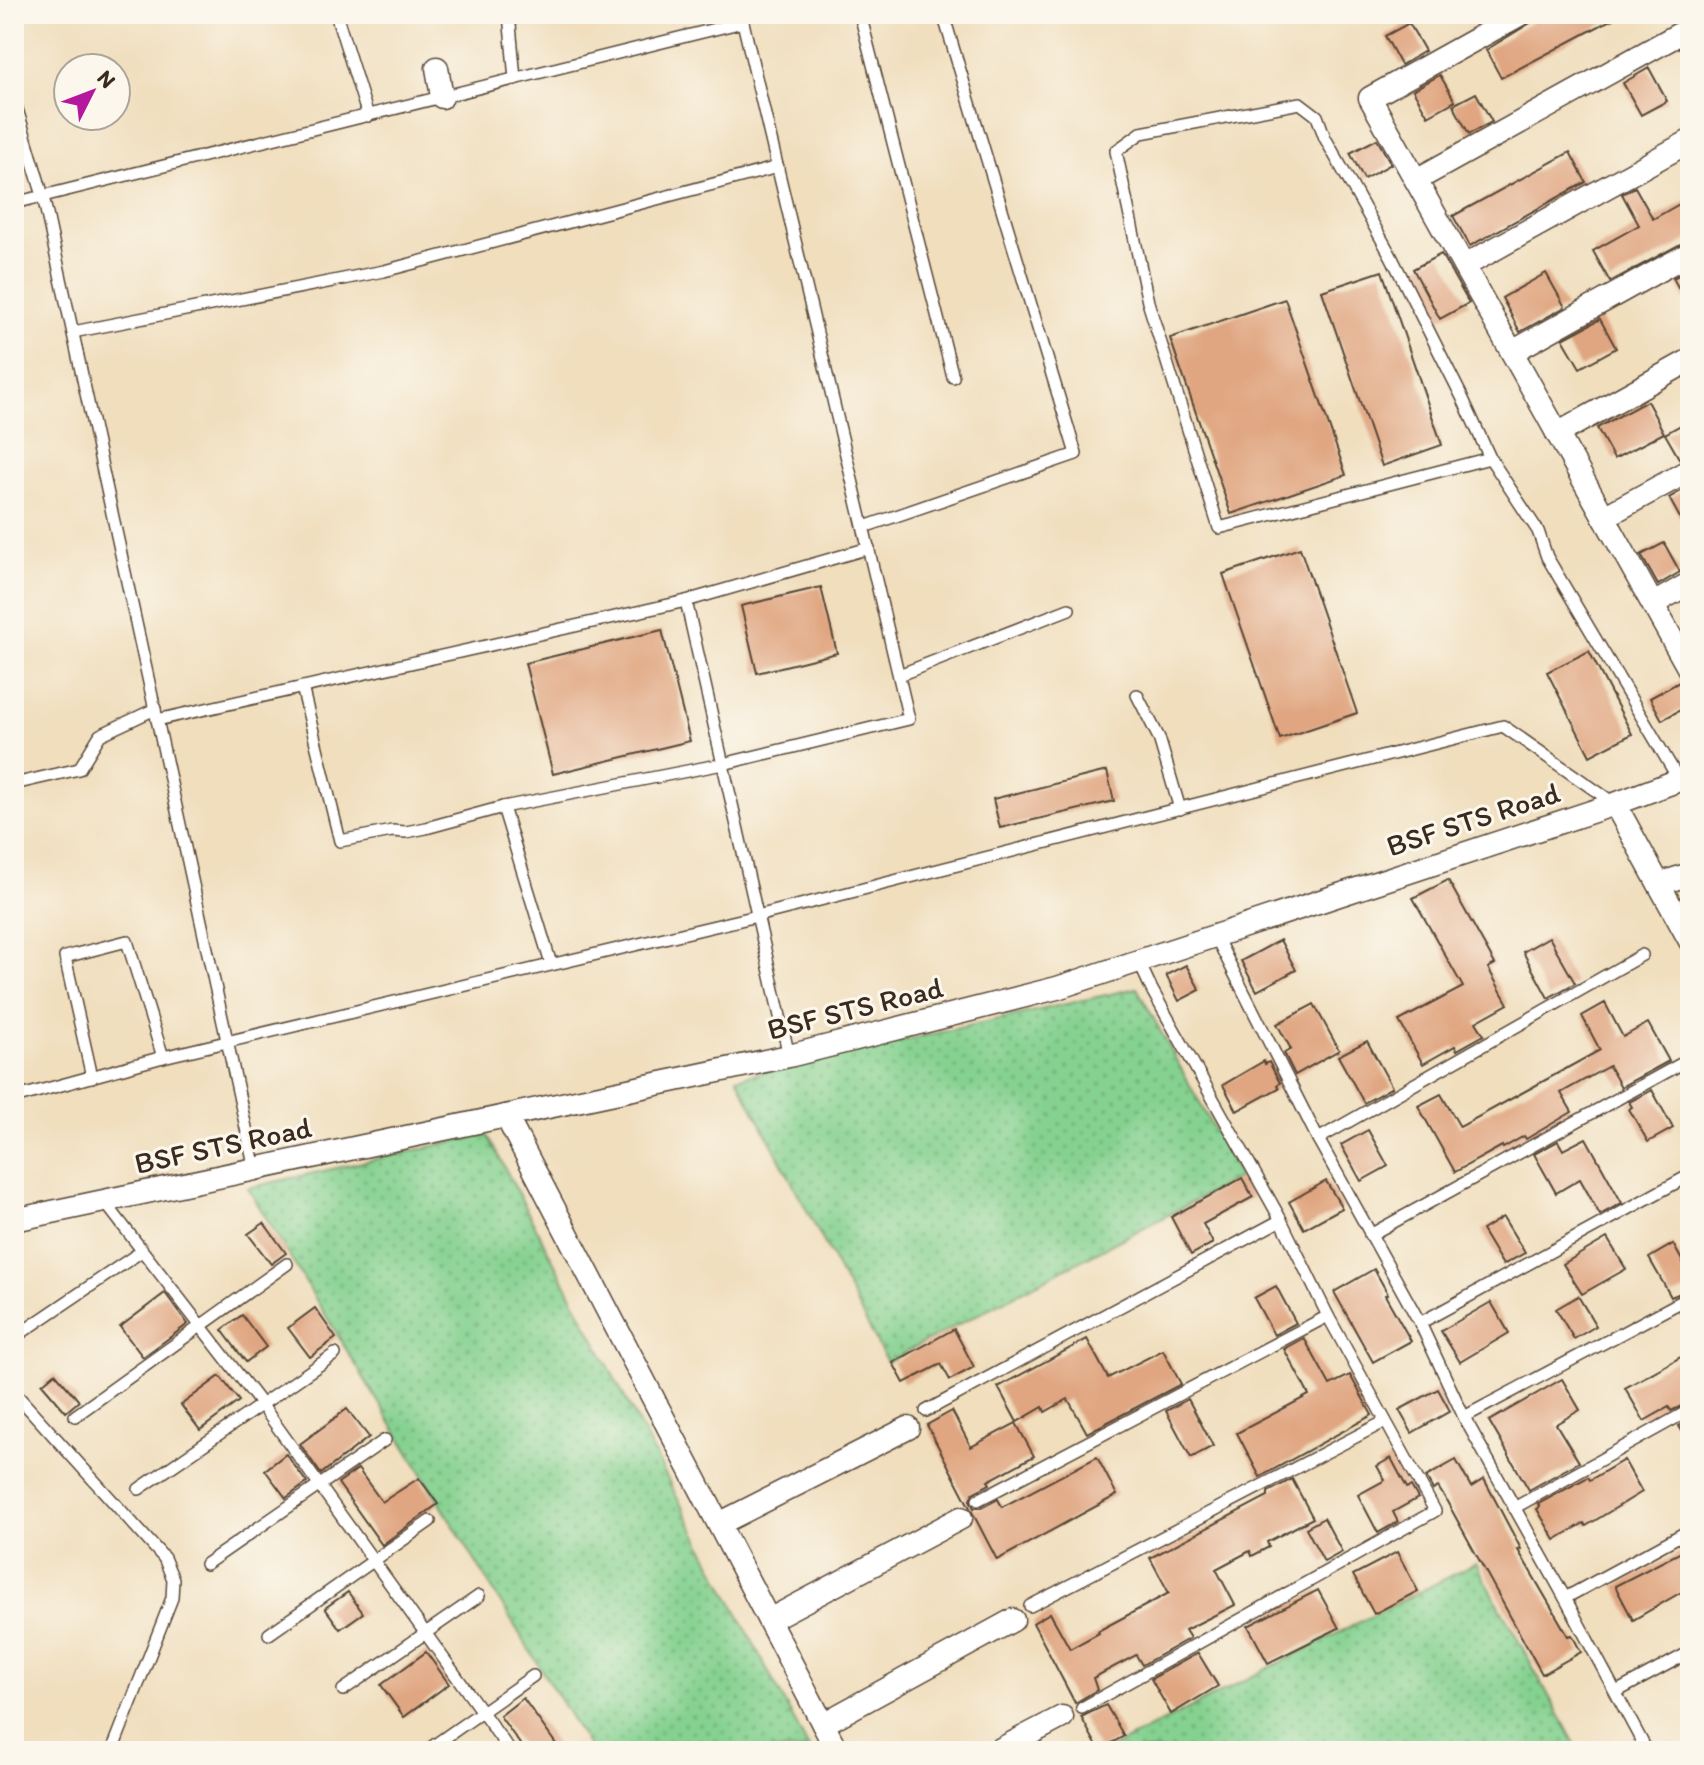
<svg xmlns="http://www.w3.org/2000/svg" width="1704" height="1765" font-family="Itim,sans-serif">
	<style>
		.green { fill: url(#green-dots); stroke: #607e57; stroke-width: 2 }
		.building { fill: #e0a681 }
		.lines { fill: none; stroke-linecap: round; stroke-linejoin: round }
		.service-casing { stroke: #564536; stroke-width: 14 }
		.minor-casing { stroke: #564536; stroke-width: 25 }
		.service { stroke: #fff; stroke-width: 11 }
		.minor { stroke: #fff; stroke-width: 22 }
		.labels { text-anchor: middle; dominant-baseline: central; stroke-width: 6; stroke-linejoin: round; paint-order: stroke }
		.street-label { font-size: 30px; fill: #3b2a1e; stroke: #fbf7ec }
	</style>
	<defs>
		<pattern id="green-dots" width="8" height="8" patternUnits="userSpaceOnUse" patternTransform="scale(2)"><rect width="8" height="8" fill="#85d190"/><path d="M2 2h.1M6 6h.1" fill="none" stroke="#6eaa75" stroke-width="1.8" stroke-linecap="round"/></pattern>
	</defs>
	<rect width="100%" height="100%" fill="#fbf7ec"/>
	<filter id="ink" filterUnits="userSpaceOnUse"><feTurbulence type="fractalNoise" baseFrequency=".0125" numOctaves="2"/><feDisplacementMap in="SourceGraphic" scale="16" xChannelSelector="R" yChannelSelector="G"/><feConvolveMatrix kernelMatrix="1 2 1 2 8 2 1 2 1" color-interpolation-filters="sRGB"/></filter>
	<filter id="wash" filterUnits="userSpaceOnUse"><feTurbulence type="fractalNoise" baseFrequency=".006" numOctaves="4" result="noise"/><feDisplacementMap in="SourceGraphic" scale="32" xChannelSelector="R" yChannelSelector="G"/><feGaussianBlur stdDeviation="1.8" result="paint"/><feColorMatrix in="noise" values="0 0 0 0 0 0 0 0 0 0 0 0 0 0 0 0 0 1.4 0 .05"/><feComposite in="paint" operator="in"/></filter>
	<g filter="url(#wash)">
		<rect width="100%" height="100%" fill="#f0debd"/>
		<g class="green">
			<polygon points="1137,988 1240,1177 887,1362 737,1078"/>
			<polygon points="487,1134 810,1751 591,1751 248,1188"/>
			<polygon points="1476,1563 1579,1751 1105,1751"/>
		</g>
		<g id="blocks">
			<g class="building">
				<polygon points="1545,14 1622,14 1501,78 1486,50"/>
				<polygon points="1409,23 1425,51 1401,65 1385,36"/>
				<polygon points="1649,68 1667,101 1641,115 1623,83"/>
				<polygon points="1440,75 1455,101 1428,116 1413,90"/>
				<polygon points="1476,93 1492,122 1469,134 1453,105"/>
				<polygon points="1377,139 1391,164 1364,179 1350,153"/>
				<polygon points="1570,152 1586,182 1470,246 1453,216"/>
				<polygon points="1635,187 1653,219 1690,198 1690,239 1610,282 1593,251 1639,225 1622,194"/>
				<polygon points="1441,254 1469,303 1440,319 1413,269"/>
				<polygon points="1690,269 1690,309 1673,278"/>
				<polygon points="1382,271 1442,445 1382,466 1322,291"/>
				<polygon points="1546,273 1565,307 1520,332 1502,298"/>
				<polygon points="1285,299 1346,475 1231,514 1170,338"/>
				<polygon points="1600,319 1616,348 1580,368 1563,339"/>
				<polygon points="1647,401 1664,433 1614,459 1597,428"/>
				<polygon points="1690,420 1690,456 1680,460 1665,434"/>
				<polygon points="1690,486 1690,536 1669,498"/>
				<polygon points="1664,543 1680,572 1658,585 1641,555"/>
				<polygon points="1300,548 1357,713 1280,739 1223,574"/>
				<polygon points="821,587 837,653 757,673 741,606"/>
				<polygon points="662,630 690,741 553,774 525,663"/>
				<polygon points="1589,651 1632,734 1590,756 1547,672"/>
				<polygon points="1681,681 1690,685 1690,705 1662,720 1650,698"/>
				<polygon points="1107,771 1114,801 1000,828 993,799"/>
				<polygon points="1448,880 1495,964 1488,968 1508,1004 1476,1022 1484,1035 1457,1050 1455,1046 1423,1064 1399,1021 1463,987 1413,898"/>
				<polygon points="1549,937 1575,983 1548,998 1523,952"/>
				<polygon points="1280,940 1296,970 1257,991 1241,961"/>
				<polygon points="1186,965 1200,990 1179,1001 1166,975"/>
				<polygon points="1605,1003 1623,1037 1648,1023 1669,1061 1621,1087 1609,1066 1561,1093 1572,1112 1526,1139 1524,1136 1503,1148 1502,1146 1455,1172 1418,1106 1441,1094 1460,1127 1600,1050 1582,1016"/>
				<polygon points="1314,1004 1339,1050 1295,1075 1284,1053 1291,1049 1277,1024"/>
				<polygon points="1367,1041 1392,1087 1364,1103 1338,1056"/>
				<polygon points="1264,1061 1265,1064 1269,1062 1280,1083 1277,1085 1279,1088 1237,1111 1223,1085"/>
				<polygon points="1652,1090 1673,1128 1648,1142 1629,1109 1632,1107 1629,1102"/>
				<polygon points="1368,1130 1388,1166 1361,1181 1341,1145"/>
				<polygon points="1586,1138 1622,1203 1600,1215 1580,1179 1556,1193 1534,1154 1558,1141 1563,1150"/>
				<polygon points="1242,1178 1253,1197 1203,1224 1213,1243 1191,1255 1171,1217"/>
				<polygon points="1326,1181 1342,1208 1304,1229 1289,1202"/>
				<polygon points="1503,1217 1525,1253 1503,1265 1482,1230"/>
				<polygon points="264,1223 286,1253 271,1264 248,1234"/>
				<polygon points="1607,1238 1626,1269 1582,1294 1563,1264"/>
				<polygon points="1673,1244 1690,1275 1690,1289 1671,1297 1649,1258"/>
				<polygon points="1374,1269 1388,1294 1385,1295 1411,1341 1373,1362 1334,1292"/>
				<polygon points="1276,1286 1296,1323 1274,1335 1254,1298"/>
				<polygon points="165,1293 188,1324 143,1357 120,1327"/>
				<polygon points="1578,1296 1596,1326 1574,1339 1556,1309"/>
				<polygon points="1491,1302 1509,1333 1460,1362 1441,1331"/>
				<polygon points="1690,1307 1690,1331 1680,1312"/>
				<polygon points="315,1308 336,1338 310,1357 288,1328"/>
				<polygon points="242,1315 266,1347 246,1362 222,1330"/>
				<polygon points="954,1329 974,1367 950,1380 941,1364 904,1383 893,1363"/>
				<polygon points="1304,1338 1330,1385 1350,1375 1372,1415 1260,1477 1237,1433 1309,1395 1284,1349"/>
				<polygon points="1087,1339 1108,1378 1163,1350 1181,1384 1087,1433 1068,1399 1045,1412 1043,1407 1017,1422 998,1387"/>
				<polygon points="1690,1352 1690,1402 1671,1411 1669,1407 1644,1421 1625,1388"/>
				<polygon points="55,1373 79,1401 66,1412 42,1384"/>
				<polygon points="220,1376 239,1401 200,1430 181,1405"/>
				<polygon points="1562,1379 1580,1410 1556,1424 1579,1462 1529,1490 1489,1421"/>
				<polygon points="1438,1389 1450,1411 1412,1433 1399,1410"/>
				<polygon points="1188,1399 1213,1446 1191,1458 1166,1411"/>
				<polygon points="347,1409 369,1437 321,1474 300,1444"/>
				<polygon points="952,1411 971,1447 1016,1423 1034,1456 988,1481 990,1484 973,1493 970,1500 974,1508 981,1508 998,1499 1002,1507 1097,1457 1117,1495 997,1560 927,1425"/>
				<polygon points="1690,1420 1690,1444 1679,1426"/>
				<polygon points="286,1454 307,1483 286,1498 265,1470"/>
				<polygon points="1391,1458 1407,1488 1411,1486 1418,1498 1393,1512 1398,1522 1378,1533 1358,1495 1385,1480 1377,1466"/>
				<polygon points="1456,1460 1471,1487 1484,1479 1521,1549 1518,1550 1568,1636 1572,1635 1581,1652 1542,1674 1445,1498 1438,1487 1433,1490 1426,1477"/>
				<polygon points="1624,1460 1642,1492 1586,1526 1584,1523 1555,1540 1537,1509 1540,1507 1538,1504 1588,1477 1590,1480"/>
				<polygon points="358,1469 382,1502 419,1478 438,1504 382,1545 338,1483"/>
				<polygon points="1292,1479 1313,1518 1267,1542 1269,1547 1252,1556 1250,1551 1216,1569 1235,1605 1185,1630 1190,1638 1142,1665 1136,1655 1093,1678 1097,1690 1075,1703 1033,1623 1050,1613 1070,1649 1099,1633 1098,1631 1169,1593 1150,1558 1268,1496 1268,1492"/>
				<polygon points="1324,1518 1342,1552 1324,1562 1306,1528"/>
				<polygon points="1685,1550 1690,1559 1690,1587 1633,1620 1615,1586"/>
				<polygon points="1397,1552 1418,1591 1374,1614 1353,1575"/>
				<polygon points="1318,1590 1339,1628 1268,1663 1248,1626"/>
				<polygon points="348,1592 363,1613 340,1629 325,1608"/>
				<polygon points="426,1652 449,1684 404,1717 381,1685"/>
				<polygon points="1198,1653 1218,1686 1171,1714 1151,1679"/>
				<polygon points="523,1698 561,1751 525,1751 500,1716"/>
				<polygon points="1106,1705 1124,1736 1099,1750 1081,1717"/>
			</g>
		</g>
	</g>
	<g filter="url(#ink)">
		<use href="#blocks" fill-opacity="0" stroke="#564536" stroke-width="2"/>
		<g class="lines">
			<defs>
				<g id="service">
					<polyline points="336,14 368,116"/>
					<polyline points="509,14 515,79"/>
					<polyline points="860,14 953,377"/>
					<polyline points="14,99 43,196 14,203"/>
					<polyline points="73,332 384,271 778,167"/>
					<polyline points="1490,458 1219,528 1148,302 1116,151 1141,133 1300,103 1317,116 1325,138 1391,256 1462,397 1490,458 1538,531 1547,557 1679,780"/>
					<polyline points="864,527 1076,454 943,14"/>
					<polyline points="686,601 789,1056"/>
					<polyline points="899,675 1069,609"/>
					<polyline points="302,687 340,841 392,831 406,832 426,828 503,807 723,764 909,719 741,14"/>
					<polyline points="1137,695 1159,738 1180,809"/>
					<polyline points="157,720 686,601 869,548"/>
					<polyline points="14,784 79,769 100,735 155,709"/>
					<polyline points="503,807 551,964"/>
					<polyline points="1215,935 1318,1139 1420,1323 1464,1417 1565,1598 1647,1751"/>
					<polyline points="92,1077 65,957 127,941 163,1057"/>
					<polyline points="14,1098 163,1057 757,916 1503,726 1615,804"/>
					<polyline points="1318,1139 1642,955"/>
					<polyline points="255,1169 43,196 743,22"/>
					<polyline points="104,1201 261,1404 510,1751"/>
					<polyline points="1370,1235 1690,1059"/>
					<polyline points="1420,1323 1690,1175"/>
					<polyline points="18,1335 142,1251"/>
					<polyline points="14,1392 164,1558 173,1579 172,1598 112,1751"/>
					<polyline points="926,1411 1281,1220"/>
					<polyline points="75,1416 287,1264"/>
					<polyline points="1464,1417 1690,1297"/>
					<polyline points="139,1489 335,1354"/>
					<polyline points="978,1500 1328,1316"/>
					<polyline points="1514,1508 1690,1410"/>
					<polyline points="206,1564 385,1440"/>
					<polyline points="1565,1598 1690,1530"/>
					<polyline points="1030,1606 1384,1422"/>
					<polyline points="269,1634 430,1521"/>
					<polyline points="343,1690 479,1596"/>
					<polyline points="1616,1692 1690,1652"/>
					<polyline points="1082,1708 1435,1511 1328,1316 1281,1220 1152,990 1139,962"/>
					<polyline points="426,1751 533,1676"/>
				</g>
				<g id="minor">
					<polyline points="1521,14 1370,98 1690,671"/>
					<polyline points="437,68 442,97"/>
					<polyline points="1416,180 1690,28"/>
					<polyline points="1464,266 1690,141"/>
					<polyline points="1512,352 1690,253"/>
					<polyline points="1557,434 1690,360"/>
					<polyline points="1604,517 1690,470"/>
					<polyline points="1653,604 1690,583"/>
					<polyline points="1615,804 1690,941"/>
					<polyline points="1659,884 1690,874"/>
					<polyline points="506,1116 837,1751"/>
					<polyline points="14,1220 789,1056 1057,988 1615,804 1690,776"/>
					<polyline points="719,1524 908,1428"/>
					<polyline points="769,1620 961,1518"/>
					<polyline points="823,1724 1013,1620"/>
					<polyline points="997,1751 1062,1717"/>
				</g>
			</defs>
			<use href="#service" class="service-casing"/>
			<use href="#minor" class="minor-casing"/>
			<use href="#service" class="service"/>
			<use href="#minor" class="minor"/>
		</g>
	</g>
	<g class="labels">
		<g class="street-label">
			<text transform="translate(1473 819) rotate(-18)">BSF STS Road</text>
			<text transform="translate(855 1008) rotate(-14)">BSF STS Road</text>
			<text transform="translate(223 1145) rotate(-12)">BSF STS Road</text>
		</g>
	</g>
	<rect width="1704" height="1765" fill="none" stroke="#fbf7ec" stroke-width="48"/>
	<g transform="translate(92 92) rotate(48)"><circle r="38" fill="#fbf7ec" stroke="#aea59a" stroke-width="2"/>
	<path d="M0-6L14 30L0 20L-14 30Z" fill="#b5179e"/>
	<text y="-12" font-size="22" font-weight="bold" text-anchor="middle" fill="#3b2a1e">N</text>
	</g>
</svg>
